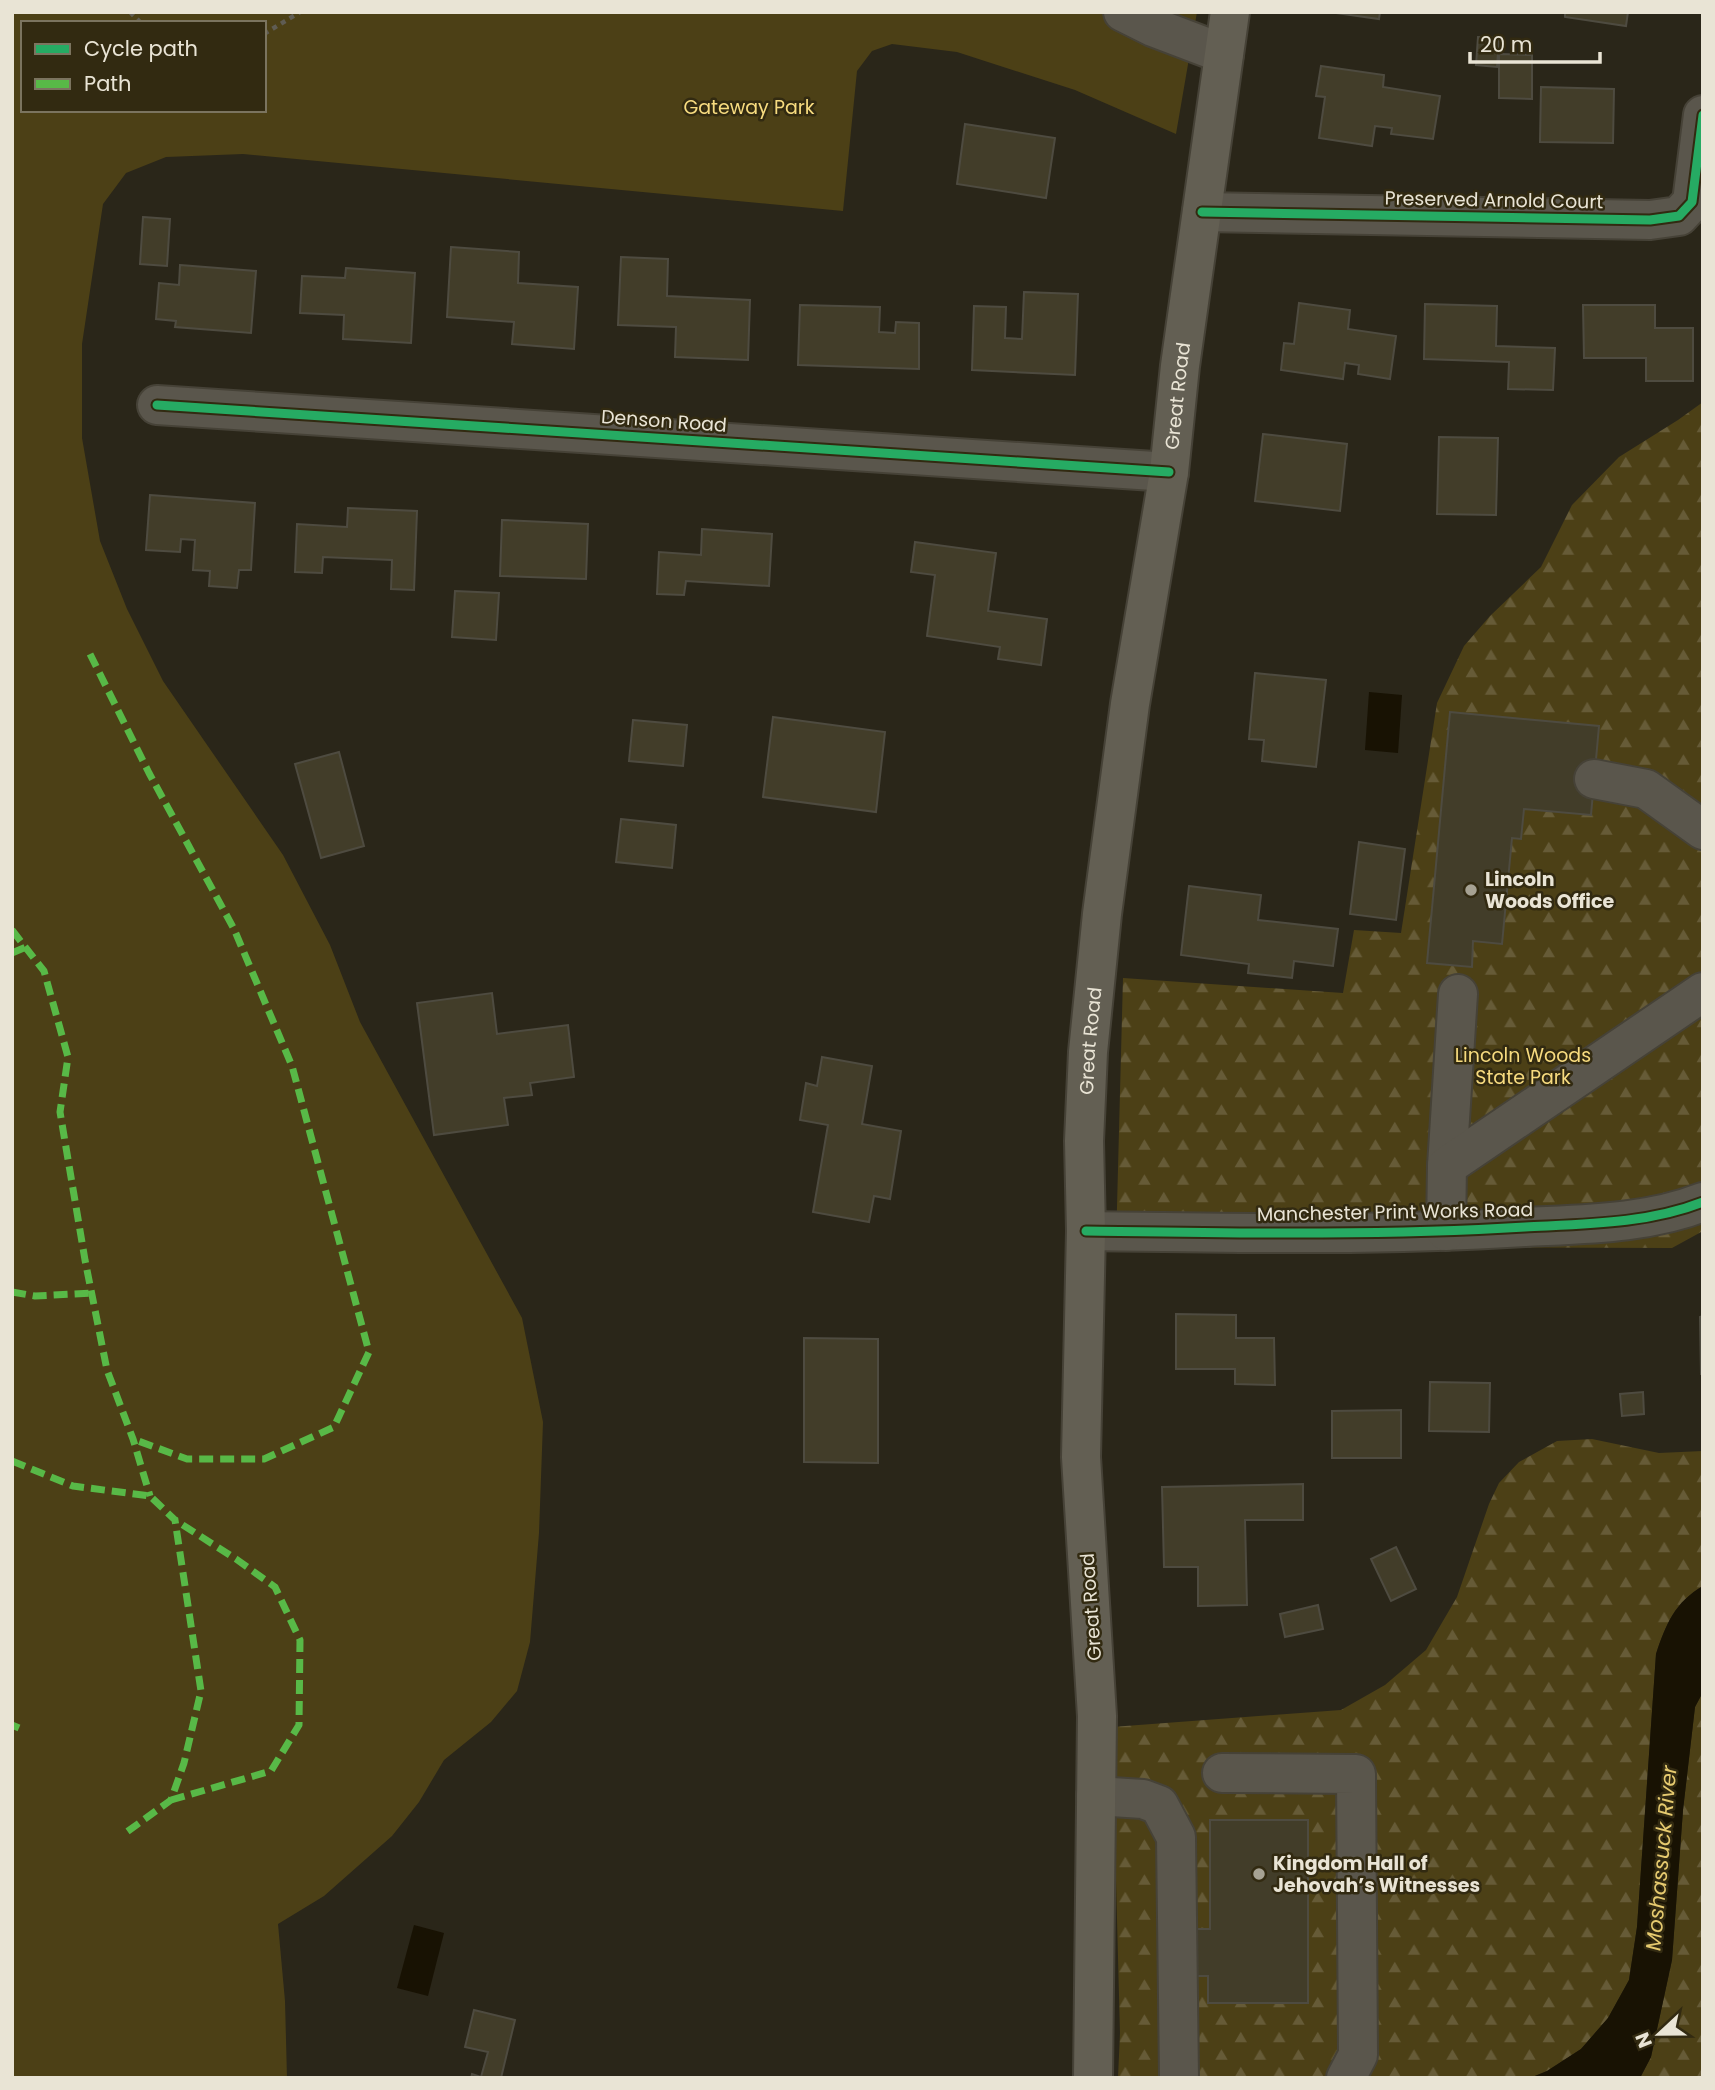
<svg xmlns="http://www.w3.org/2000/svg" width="1715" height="2090" font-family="Poppins,sans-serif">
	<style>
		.green { fill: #4c4016; fill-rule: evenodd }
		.forest { fill: url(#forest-firs) }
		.water { fill: #181203 }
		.building { fill: #423d29; stroke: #4e4b40; stroke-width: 2 }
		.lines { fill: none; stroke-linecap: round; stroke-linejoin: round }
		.minor-casing { stroke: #464237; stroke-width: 42 }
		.major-casing { stroke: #464237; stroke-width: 42 }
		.path { stroke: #5f5c53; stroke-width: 4.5; stroke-dasharray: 5 5; stroke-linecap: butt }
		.minor { stroke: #5a564c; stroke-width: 38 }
		.major { stroke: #635f53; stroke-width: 38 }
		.quiet { stroke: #58b947; stroke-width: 7; stroke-dasharray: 14 7; stroke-linecap: butt }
		.cycleway-casing { stroke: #322a11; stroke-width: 13 }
		.cycleway { stroke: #26ab63; stroke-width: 9 }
		.poi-dot { fill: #a6a293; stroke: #322a11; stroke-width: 2.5 }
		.labels { text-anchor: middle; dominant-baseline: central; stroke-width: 5; stroke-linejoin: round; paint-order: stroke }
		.park-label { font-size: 19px; fill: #f7db7f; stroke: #322a11 }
		.street-label { font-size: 19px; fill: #e9e4d5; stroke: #322a11 }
		.poi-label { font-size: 19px; font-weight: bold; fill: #e9e4d5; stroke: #322a11; text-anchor: start }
		.water-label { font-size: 21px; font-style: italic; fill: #e6ca6f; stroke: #322a11 }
	</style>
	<defs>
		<pattern id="forest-firs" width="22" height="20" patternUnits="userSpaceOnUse" patternTransform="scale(1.75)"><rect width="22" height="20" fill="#4c4016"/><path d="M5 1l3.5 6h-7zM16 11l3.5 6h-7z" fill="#665b37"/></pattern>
	</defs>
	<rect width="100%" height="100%" fill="#2a2619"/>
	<path class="green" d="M 12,12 L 1197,12 L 1176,134 L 1075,90 L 957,52 L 892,44 L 872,51 L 857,71 L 843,211 L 243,154 L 166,157 L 126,173 L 103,204 L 82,344 L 82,438 L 100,541 L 127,609 L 163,681 L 283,855 L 330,945 L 360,1022 L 522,1318 L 543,1422 L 539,1533 L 530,1642 L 517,1691 L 491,1722 L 444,1760 L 419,1802 L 392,1836 L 324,1896 L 278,1924 L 285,2001 L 287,2078 L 12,2078 ZM 23,23 L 264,23 L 264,110 L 23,110 Z"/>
	<g class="forest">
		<polygon points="1703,402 1703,1231 1672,1248 1116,1246 1123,978 1343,993 1354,930 1401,933 1437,703 1464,646 1490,616 1541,567 1572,505 1619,457 1678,420"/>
		<path d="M 1592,1439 L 1659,1453 L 1703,1451 L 1703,1586 C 1675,1602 1666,1624 1656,1654 L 1637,1927 L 1629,1980 L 1608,2018 L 1581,2049 L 1547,2071 L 1530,2078 L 1118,2078 L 1120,2033 L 1112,1727 L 1341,1710 L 1385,1685 L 1426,1650 L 1457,1597 L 1489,1504 L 1499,1483 L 1519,1462 L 1557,1441 Z"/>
		<polygon points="1703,1692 1703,2078 1640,2078 1651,2057 1672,1960 1683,1810 1695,1707"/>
	</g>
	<g class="water">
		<polygon points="1369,692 1402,695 1398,753 1365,750"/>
		<path d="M 1703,1586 L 1703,1692 L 1695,1707 L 1683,1810 L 1672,1960 L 1651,2057 L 1640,2078 L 1530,2078 L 1547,2071 L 1581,2049 L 1608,2018 L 1629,1980 L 1637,1927 L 1656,1654 C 1666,1624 1675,1602 1703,1586 Z"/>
		<polygon points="414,1925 444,1933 428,1996 397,1988"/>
	</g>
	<g class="building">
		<polygon points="1329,12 1380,12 1379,19"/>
		<polygon points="1565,12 1628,12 1626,26 1565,17"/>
		<polygon points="1478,37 1499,38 1497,67 1476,65"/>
		<polygon points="1499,54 1532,55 1532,99 1499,98"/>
		<polygon points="1321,66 1384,75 1383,87 1440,96 1433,139 1391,134 1392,128 1375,126 1372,146 1319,138 1325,97 1316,96"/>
		<polygon points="1541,87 1614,89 1613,143 1540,142"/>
		<polygon points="965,124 1055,138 1046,198 957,184"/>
		<polygon points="143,217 170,219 167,266 140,264"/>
		<polygon points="451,247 519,252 518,283 578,287 574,349 512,344 514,322 447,317"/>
		<polygon points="621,257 668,259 667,296 750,300 748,360 675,357 676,327 618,325"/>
		<polygon points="180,265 256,271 251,333 175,327 176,321 156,319 159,283 179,285"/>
		<polygon points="346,268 415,273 411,343 343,339 344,315 300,313 302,276 345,278"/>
		<polygon points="1024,292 1078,294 1075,375 972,370 974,306 1006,307 1005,338 1022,339"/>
		<polygon points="1299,303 1350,310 1348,329 1396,336 1390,379 1358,374 1359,365 1345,363 1343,379 1281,370 1284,343 1294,344"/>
		<polygon points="1425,304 1497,306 1496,346 1555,348 1553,390 1508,389 1509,362 1424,359"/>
		<polygon points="800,305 880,307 879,332 895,333 896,322 919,323 919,369 798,365"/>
		<polygon points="1583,305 1655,305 1655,328 1693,328 1693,381 1646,381 1646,358 1584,358"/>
		<polygon points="1263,434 1347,444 1340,511 1255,501"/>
		<polygon points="1439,437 1498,438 1496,515 1437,514"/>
		<polygon points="150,495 255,503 251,570 239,570 237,588 209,586 210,571 193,570 195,540 181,539 180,552 146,550"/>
		<polygon points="348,508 417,511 414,590 391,589 392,560 323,557 322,573 295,572 297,524 347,527"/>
		<polygon points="502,520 588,524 586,579 500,576"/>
		<polygon points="702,529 772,534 769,586 686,581 684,595 657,594 659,552 701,555"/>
		<polygon points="915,542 996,553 988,611 1047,619 1041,665 998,659 1000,647 927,636 935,575 911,572"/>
		<polygon points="455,591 499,593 496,640 452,637"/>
		<polygon points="1255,673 1326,680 1316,767 1262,761 1264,740 1249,739"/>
		<polygon points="1450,712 1599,726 1591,815 1524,809 1521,839 1512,838 1502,944 1473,941 1472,967 1427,963"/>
		<polygon points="773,717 885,732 876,812 763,797"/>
		<polygon points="633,720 687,725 683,766 629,761"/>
		<polygon points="339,752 364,846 321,858 295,764"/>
		<polygon points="621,819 676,825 672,868 616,862"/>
		<polygon points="1359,842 1405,849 1396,920 1350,914"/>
		<polygon points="1189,886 1261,895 1258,920 1338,929 1333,966 1294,961 1292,978 1248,973 1249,964 1181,955"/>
		<polygon points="492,993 497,1034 568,1025 574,1077 530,1083 532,1095 504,1098 508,1125 434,1135 417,1003"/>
		<polygon points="822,1057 872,1066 862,1124 901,1131 890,1199 874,1196 869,1222 813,1212 828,1125 800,1120 806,1083 817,1086"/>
		<polygon points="1176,1314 1236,1315 1236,1338 1274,1338 1275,1385 1235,1384 1235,1369 1176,1369"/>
		<polygon points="1703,1316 1703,1374 1701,1374 1700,1317"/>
		<polygon points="804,1338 878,1339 878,1463 804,1462"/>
		<polygon points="1430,1382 1490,1383 1489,1432 1429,1431"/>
		<polygon points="1643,1392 1644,1414 1622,1416 1620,1394"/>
		<polygon points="1401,1410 1401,1458 1332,1458 1332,1411"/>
		<polygon points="1303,1484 1303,1520 1245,1520 1247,1605 1198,1606 1198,1567 1164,1567 1162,1487"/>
		<polygon points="1396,1547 1416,1589 1391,1601 1371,1559"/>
		<polygon points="1318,1605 1323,1629 1285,1637 1280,1614"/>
		<polygon points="1210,1820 1308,1820 1308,2003 1208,2003 1208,1976 1196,1976 1196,1929 1210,1929"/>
		<polygon points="474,2010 515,2020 501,2078 471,2078 472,2074 481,2077 488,2052 465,2047"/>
	</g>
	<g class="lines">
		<defs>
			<g id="minor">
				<polyline points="1123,12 1153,27 1224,54"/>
				<polyline points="1202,212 1650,220 1679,216 1692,202 1703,115"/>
				<polyline points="157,405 1169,472"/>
				<polyline points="1594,779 1646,789 1703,830"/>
				<polyline points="1447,1166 1458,994"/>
				<path d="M 1086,1231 C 1232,1233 1379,1236 1525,1227 C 1584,1224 1647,1224 1703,1202"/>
				<polyline points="1446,1231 1447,1166 1703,992"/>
				<polyline points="1222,1773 1356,1774 1358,2055 1346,2078"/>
				<polyline points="1096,1796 1143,1799 1159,1805 1176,1837 1179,2078"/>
			</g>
			<g id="major">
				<path id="s1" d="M 1093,2078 L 1097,1716 L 1081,1457 L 1086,1231 L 1084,1141 L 1088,1052 L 1102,914 L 1130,704 L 1169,472 L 1180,366 L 1230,12"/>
			</g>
		</defs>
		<use href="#minor" class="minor-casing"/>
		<use href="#major" class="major-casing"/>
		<g class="path">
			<polyline points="130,12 141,23"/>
			<polyline points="264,34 300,12"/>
		</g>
		<use href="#minor" class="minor"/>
		<use href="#major" class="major"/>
		<g class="quiet">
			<polyline points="90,654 149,773 234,929 292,1066 369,1352 334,1427 264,1459 187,1459 133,1439"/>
			<polyline points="12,930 44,971 68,1057 60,1112 85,1260 107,1370 133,1439 150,1496"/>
			<polyline points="12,953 26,947"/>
			<polyline points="12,1292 35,1296 92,1293"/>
			<polyline points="12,1461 73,1486 150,1496 175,1520 201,1691 184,1763 171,1800 124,1834"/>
			<polyline points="12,1725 19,1728"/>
			<polyline points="171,1800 271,1771 299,1725 300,1640 275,1587 236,1559 175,1520"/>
		</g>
		<defs>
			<g id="cycleway">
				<polyline points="1202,212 1650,220 1679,216 1692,202 1703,115"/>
				<polyline points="157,405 1169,472"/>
				<path d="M 1086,1231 C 1232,1233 1379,1236 1525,1227 C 1584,1224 1647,1224 1703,1202"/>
			</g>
		</defs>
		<use href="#cycleway" class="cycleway-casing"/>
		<use href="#cycleway" class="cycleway"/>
	</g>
	<g class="poi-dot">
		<circle cx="1471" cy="890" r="7"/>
		<circle cx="1259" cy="1874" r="7"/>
	</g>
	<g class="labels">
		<g class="park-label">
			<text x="749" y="107">Gateway Park</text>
			<text x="1523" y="1055">Lincoln Woods<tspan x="1523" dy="22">State Park</tspan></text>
		</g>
		<g class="street-label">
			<text transform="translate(1494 200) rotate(1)">Preserved Arnold Court</text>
			<text stroke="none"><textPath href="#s1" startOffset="1689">Great Road</textPath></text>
			<text transform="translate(664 421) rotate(4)">Denson Road</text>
			<text stroke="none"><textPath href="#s1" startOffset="1038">Great Road</textPath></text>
			<text transform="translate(1395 1212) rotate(-1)">Manchester Print Works Road</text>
			<text transform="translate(1091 1607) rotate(-94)">Great Road</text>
		</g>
		<g class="poi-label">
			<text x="1485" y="879">Lincoln<tspan x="1485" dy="22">Woods Office</tspan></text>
			<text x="1273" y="1863">Kingdom Hall of<tspan x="1273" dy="22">Jehovah’s Witnesses</tspan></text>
		</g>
		<g class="water-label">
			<text transform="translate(1661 1858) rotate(-85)">Moshassuck River</text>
		</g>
	</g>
	<rect width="1715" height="2090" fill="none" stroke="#e9e4d5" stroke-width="28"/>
	<rect x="21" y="21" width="245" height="91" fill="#322a11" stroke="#7b745f" stroke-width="2"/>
	<rect x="35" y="44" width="35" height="10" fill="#26ab63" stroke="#7b745f" stroke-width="2"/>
	<text x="84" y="56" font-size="21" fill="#e9e4d5">Cycle path</text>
	<rect x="35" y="79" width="35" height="10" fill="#58b947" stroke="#7b745f" stroke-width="2"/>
	<text x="84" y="91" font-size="21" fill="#e9e4d5">Path</text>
	<g transform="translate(1659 2034) rotate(248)" stroke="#322a11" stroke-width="5" paint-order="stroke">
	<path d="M0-5L12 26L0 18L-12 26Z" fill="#e9e4d5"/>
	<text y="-10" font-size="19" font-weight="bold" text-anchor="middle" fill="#e9e4d5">N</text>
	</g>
	<path d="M1470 52v10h130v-10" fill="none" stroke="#e9e4d5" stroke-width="3.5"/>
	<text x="1480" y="52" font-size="21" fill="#e9e4d5" stroke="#322a11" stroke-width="5" paint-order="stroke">20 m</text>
</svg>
